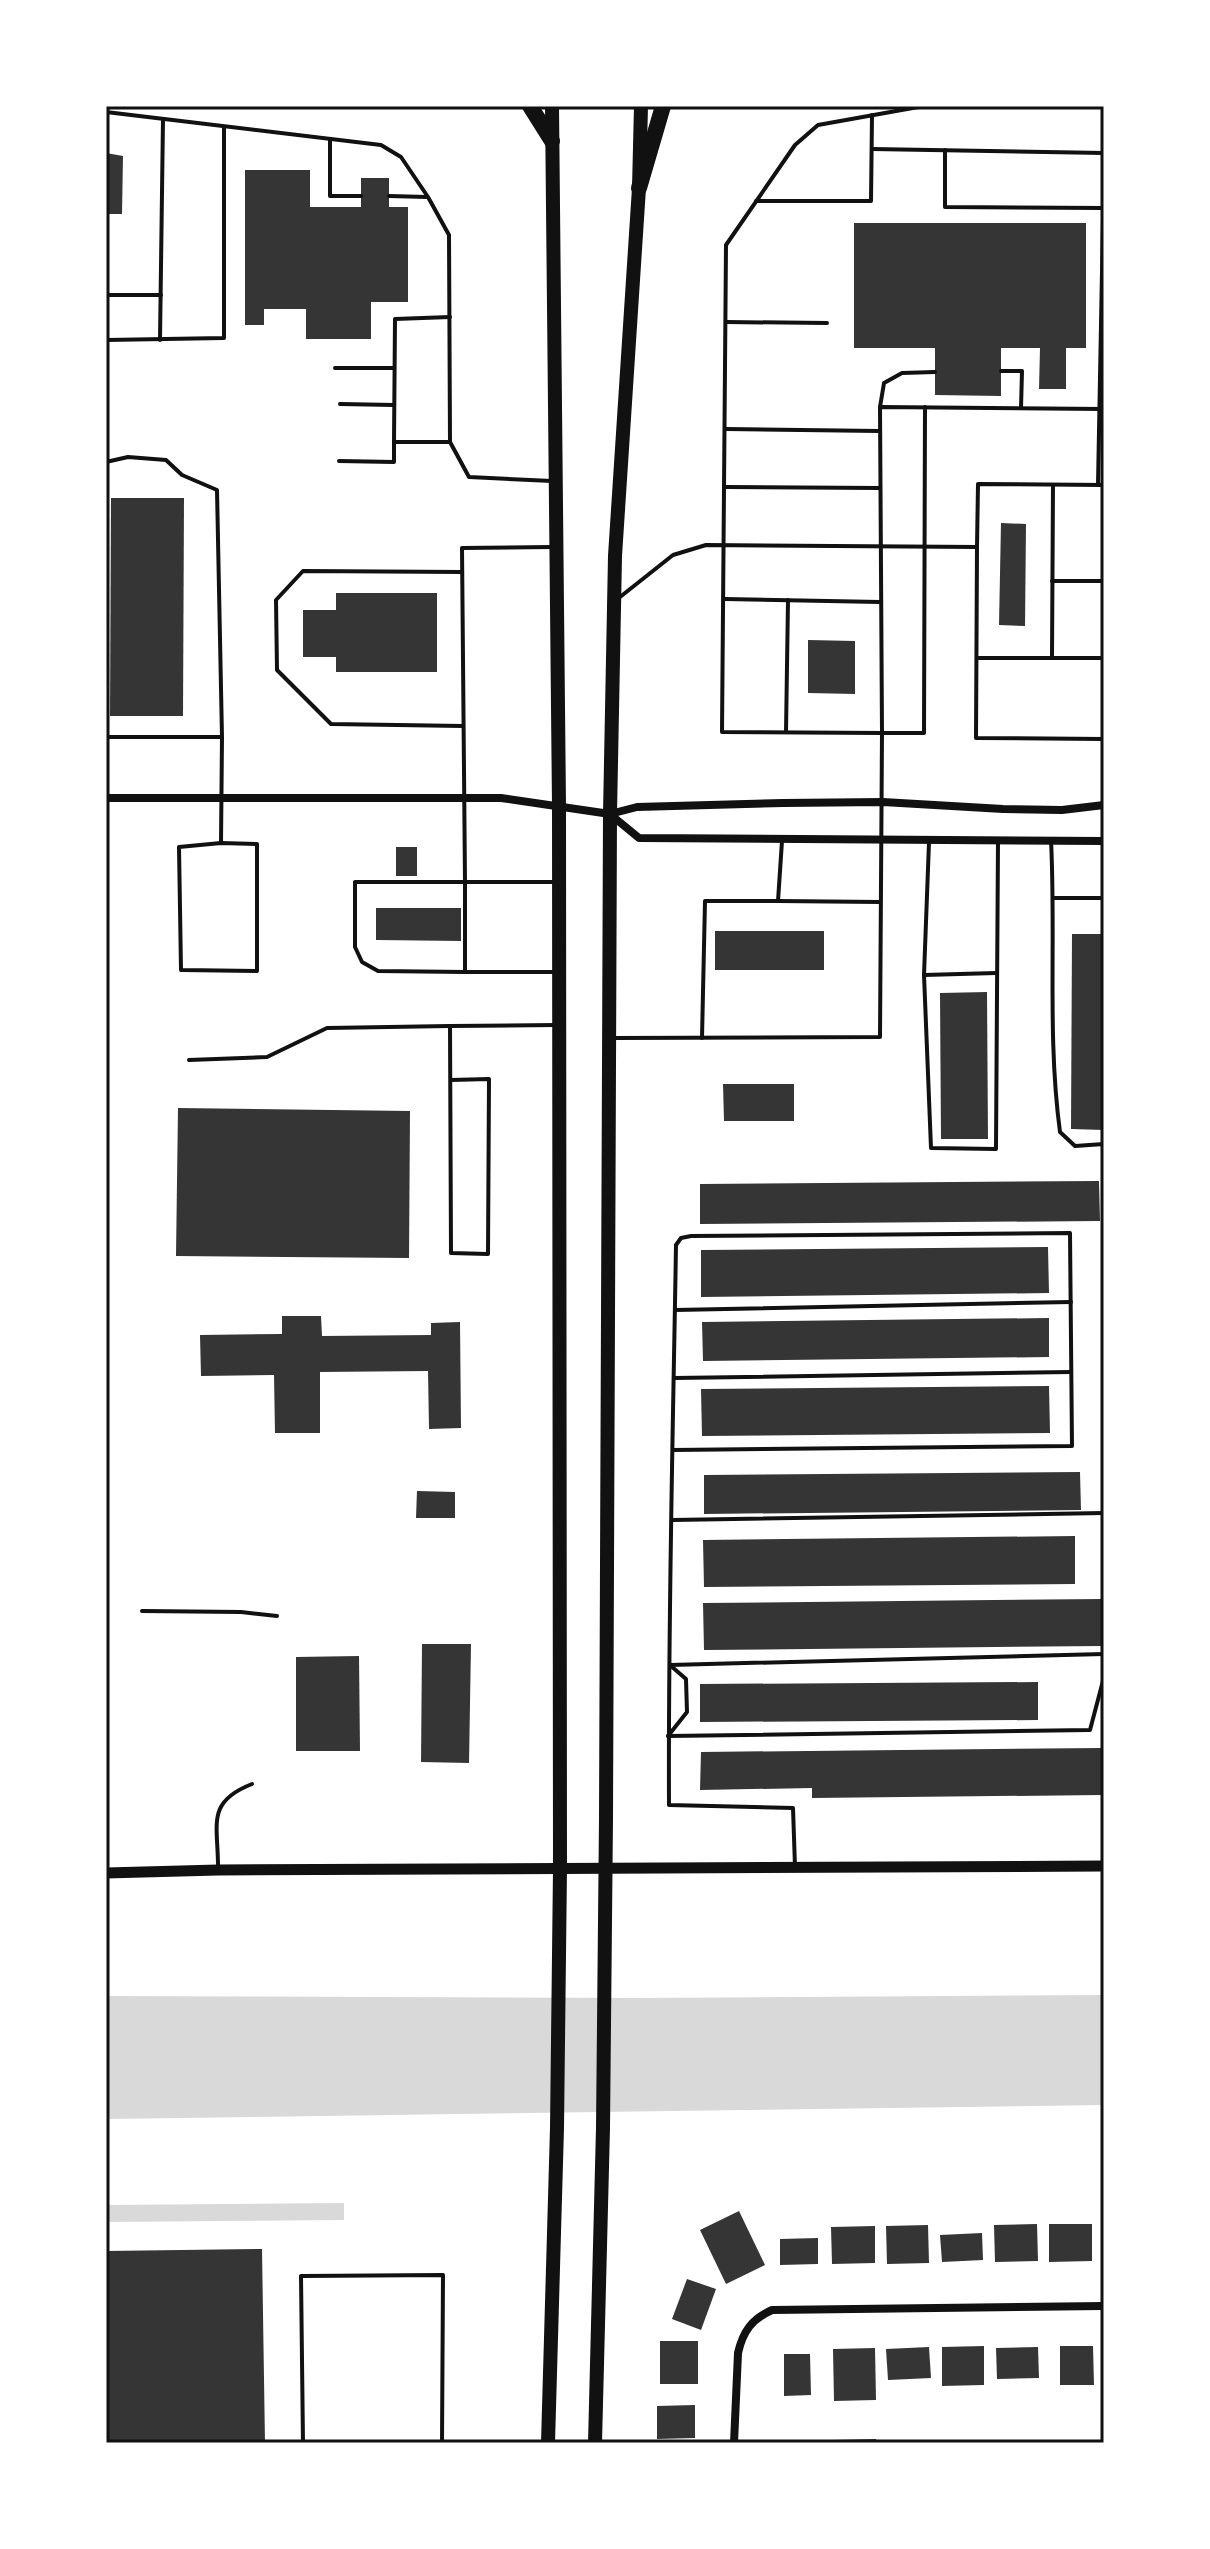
<svg xmlns="http://www.w3.org/2000/svg" width="1210" height="2549" font-family="'Noto Sans',sans-serif">
	<style>
		.water { fill: #d9d9d9 }
		.building { fill: #353535 }
		.lines { fill: none; stroke-linecap: round; stroke-linejoin: round }
		.service { stroke: #111; stroke-width: 4 }
		.minor { stroke: #111; stroke-width: 8 }
		.tertiary { stroke: #111; stroke-width: 11 }
		.primary { stroke: #111; stroke-width: 14 }
		.motorway { stroke: #111; stroke-width: 16 }
		.neatline { fill: none; stroke: #111; stroke-width: 3 }
	</style>
	<rect width="100%" height="100%" fill="#fff"/>
	<g class="water">
		<polygon points="1104,1995 1104,2105 106,2119 106,1996 633,1998"/>
		<polygon points="344,2203 344,2220 106,2222 106,2205"/>
	</g>
	<g class="building">
		<polygon points="106,153 123,156 122,214 106,214"/>
		<polygon points="245,170 310,170 310,207 361,207 361,178 389,178 389,207 408,207 408,302 371,302 371,339 306,339 306,309 264,309 264,325 245,325"/>
		<polygon points="854,223 1086,223 1086,348 1066,348 1066,389 1039,389 1040,348 1001,348 1001,396 935,395 935,348 854,348"/>
		<polygon points="111,498 184,498 183,716 110,716"/>
		<polygon points="1001,523 1026,524 1025,626 999,625"/>
		<polygon points="336,593 437,593 437,672 336,672 336,657 303,657 303,610 336,610"/>
		<polygon points="808,640 855,641 855,694 808,693"/>
		<rect x="396" y="847" width="21" height="29"/>
		<polygon points="376,908 461,908 461,941 376,940"/>
		<rect x="715" y="931" width="109" height="39"/>
		<polygon points="1072,934 1104,934 1104,1130 1071,1129"/>
		<polygon points="987,992 988,1139 941,1139 940,993"/>
		<polygon points="723,1084 794,1084 794,1121 724,1121"/>
		<polygon points="178,1108 410,1111 409,1258 176,1256"/>
		<polygon points="1099,1181 1100,1221 700,1224 700,1184"/>
		<polygon points="1048,1247 1049,1293 701,1297 701,1250"/>
		<polygon points="282,1316 321,1316 322,1336 431,1335 431,1323 460,1322 461,1428 429,1429 428,1371 320,1372 320,1433 275,1433 274,1375 201,1376 200,1335 282,1334"/>
		<polygon points="1049,1318 1049,1357 703,1361 702,1322"/>
		<polygon points="1049,1386 1050,1433 702,1436 701,1389"/>
		<polygon points="1080,1472 1081,1510 704,1514 704,1475"/>
		<polygon points="417,1491 455,1492 455,1518 416,1518"/>
		<polygon points="1075,1536 1075,1584 704,1587 703,1540"/>
		<polygon points="1102,1599 1102,1646 704,1650 703,1603"/>
		<polygon points="422,1644 471,1644 469,1763 421,1762"/>
		<polygon points="359,1656 360,1751 296,1751 296,1657"/>
		<polygon points="1038,1682 1038,1720 700,1722 700,1684"/>
		<polygon points="1101,1748 1102,1795 812,1798 812,1788 700,1790 701,1752"/>
		<polygon points="739,2211 765,2265 726,2284 700,2230"/>
		<polygon points="1037,2224 1038,2261 995,2262 994,2225"/>
		<polygon points="1049,2224 1092,2224 1092,2261 1049,2262"/>
		<polygon points="928,2225 929,2263 887,2264 886,2226"/>
		<polygon points="875,2226 875,2263 832,2264 831,2227"/>
		<polygon points="982,2233 983,2260 942,2262 940,2235"/>
		<polygon points="818,2238 818,2264 780,2265 780,2239"/>
		<polygon points="262,2249 265,2443 106,2443 106,2251"/>
		<polygon points="687,2279 716,2289 701,2330 672,2319"/>
		<rect x="660" y="2341" width="38" height="43"/>
		<polygon points="984,2346 984,2385 942,2386 942,2347"/>
		<polygon points="1060,2346 1093,2346 1094,2385 1060,2385"/>
		<polygon points="929,2347 931,2378 888,2380 886,2349"/>
		<polygon points="1038,2347 1039,2378 997,2379 996,2348"/>
		<polygon points="875,2348 876,2400 834,2401 833,2349"/>
		<polygon points="784,2354 810,2354 811,2395 784,2396"/>
		<polygon points="695,2405 695,2438 657,2439 657,2406"/>
		<polygon points="876,2439 877,2443 833,2443 833,2440"/>
	</g>
	<g class="lines">
		<g class="service">
			<polyline points="106,112 381,145 401,157 428,197 449,235 450,442 469,477 552,481"/>
			<polyline points="330,139 330,196 361,196"/>
			<polyline points="872,149 1104,153"/>
			<polyline points="945,150 945,207 1104,208"/>
			<polyline points="389,196 427,197"/>
			<polyline points="756,201 871,201 872,115"/>
			<polyline points="106,295 161,295"/>
			<polyline points="726,322 827,323"/>
			<polyline points="106,340 224,338 224,127"/>
			<polyline points="160,340 163,119"/>
			<polyline points="335,368 394,368"/>
			<polyline points="1001,371 1022,371 1021,408"/>
			<polyline points="340,404 394,405"/>
			<polyline points="880,407 884,383 902,373 935,372"/>
			<polyline points="925,407 924,733 882,733 880,407 1104,409"/>
			<polyline points="726,429 879,431"/>
			<polyline points="450,442 394,442 395,319 450,317"/>
			<polyline points="339,461 394,462 394,442"/>
			<polyline points="106,462 128,457 166,460 182,475 217,490 222,737"/>
			<polyline points="1098,485 1104,164"/>
			<polyline points="726,487 880,488"/>
			<polyline points="552,547 462,548 465,882 556,882"/>
			<polyline points="977,547 976,738 1104,739"/>
			<polyline points="462,572 303,571 276,600 277,670 331,724 463,726"/>
			<polyline points="1052,581 1104,581"/>
			<polyline points="620,597 673,555 706,545 977,547 978,484 1104,485"/>
			<polyline points="725,599 880,602"/>
			<polyline points="977,658 1104,658"/>
			<polyline points="1052,658 1053,485"/>
			<polyline points="786,732 788,600"/>
			<polyline points="106,737 222,737 221,843"/>
			<path d="M 1051,840 C 1056,938 1047,1036 1060,1132 L 1075,1146 L 1104,1144"/>
			<polyline points="929,842 924,975 931,1148 996,1149 998,841"/>
			<polygon points="221,843 257,844 257,971 181,970 179,847"/>
			<polyline points="1054,898 1104,898"/>
			<polyline points="778,901 880,902"/>
			<polyline points="465,972 378,971 362,962 355,947 355,882 465,882 465,972 557,972"/>
			<polyline points="924,975 996,973"/>
			<polyline points="613,1038 880,1037 882,733 722,732 726,245 795,145 818,125 924,106"/>
			<polyline points="702,1038 705,901 778,901 782,841"/>
			<polyline points="189,1060 267,1057 327,1028 450,1026"/>
			<polyline points="451,1080 489,1079 488,1254 451,1253 450,1026 557,1025"/>
			<polyline points="675,1310 1071,1302"/>
			<polyline points="674,1378 1071,1372"/>
			<path d="M 673,1450 L 1072,1446 L 1070,1233 L 691,1236 L 681,1238 L 676,1245 C 673,1432 668,1618 669,1805 L 793,1808 L 795,1867"/>
			<polyline points="672,1520 1104,1513"/>
			<polyline points="142,1611 241,1612 277,1616"/>
			<polyline points="670,1665 1104,1654"/>
			<polyline points="668,1736 1090,1730 1104,1677"/>
			<polyline points="668,1736 687,1712 686,1679 671,1666"/>
			<path d="M 218,1866 C 218,1824 206,1802 252,1784"/>
			<polyline points="303,2443 301,2276 443,2275 442,2443"/>
		</g>
		<g class="minor">
			<polyline points="106,798 501,798 610,814 637,807 783,803 883,802 1003,809 1062,810 1104,805"/>
			<polyline points="611,815 639,838 1104,841"/>
			<path d="M 734,2443 L 738,2353 C 743,2331 752,2319 772,2310 L 1104,2306"/>
		</g>
		<polyline class="tertiary" points="106,1873 218,1870 1104,1866"/>
		<g class="primary">
			<polyline points="548,2443 557,2128 560,1869 559,806 552,106"/>
			<polyline points="595,2443 603,2128 606,1818 610,814 615,556 639,188 641,106"/>
		</g>
		<g class="motorway">
			<polyline points="530,106 552,141"/>
			<polyline points="639,188 663,106"/>
		</g>
	</g>
	<rect width="1210" height="2549" fill="none" stroke="#ffffff" stroke-width="216"/>
	<rect x="108" y="108" width="994" height="2333" class="neatline"/>
</svg>
